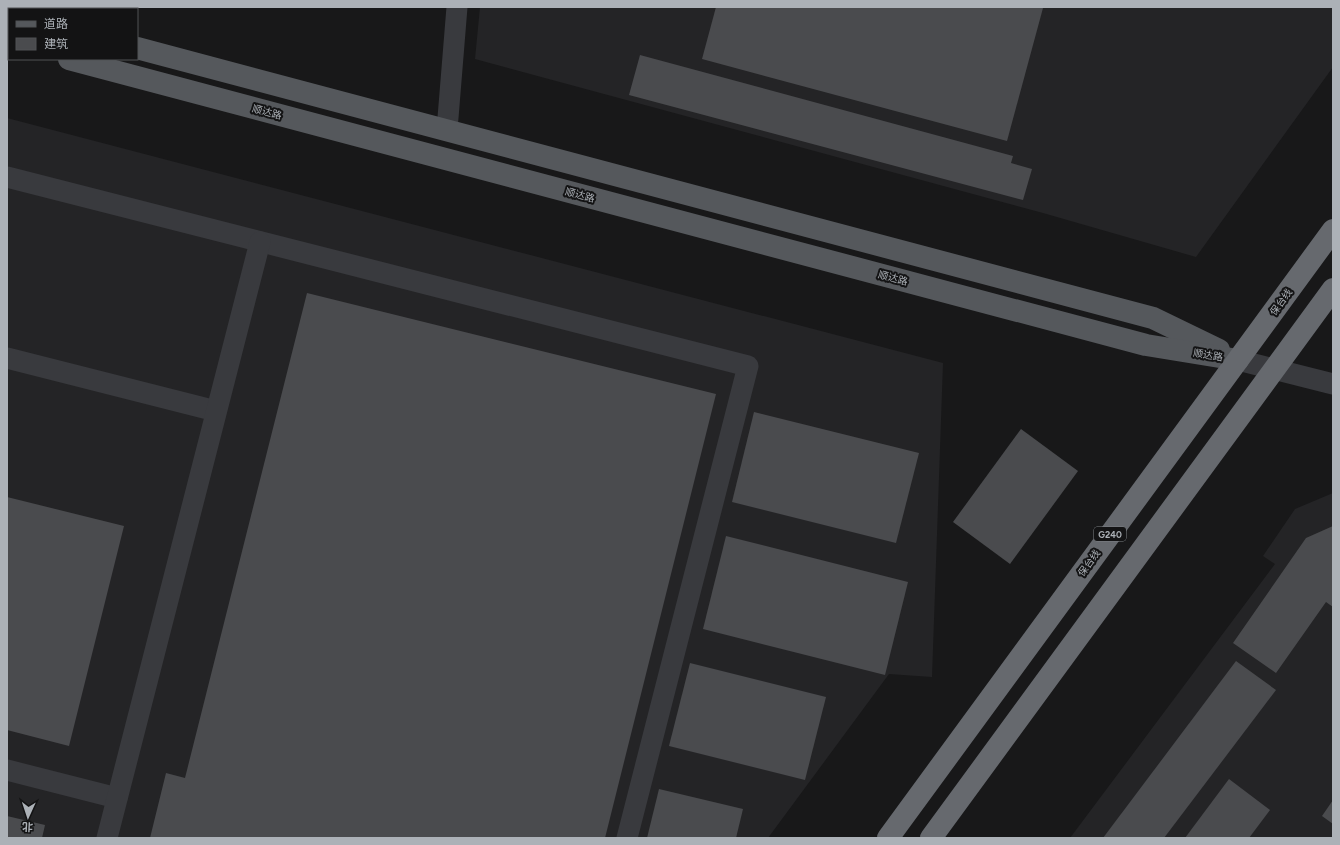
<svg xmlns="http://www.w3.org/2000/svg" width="1340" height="845" font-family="Figtree,'Noto Sans SC',sans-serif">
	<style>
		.built { fill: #242426 }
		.building { fill: #4a4b4e }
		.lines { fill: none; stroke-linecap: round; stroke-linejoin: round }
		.minor { stroke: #393a3e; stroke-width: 21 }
		.major { stroke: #55585c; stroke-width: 22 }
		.highway { stroke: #66696e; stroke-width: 22 }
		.labels { text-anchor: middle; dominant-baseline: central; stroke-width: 4; stroke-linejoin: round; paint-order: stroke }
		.shield { fill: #131314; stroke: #7e8286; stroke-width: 1 }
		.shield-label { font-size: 9px; font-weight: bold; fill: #acb1b7 }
		.street-label { font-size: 10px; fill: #acb1b7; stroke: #131314 }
	</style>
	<rect width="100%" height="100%" fill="#181819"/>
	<g class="built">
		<polygon points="480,7 1333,7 1333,67 1196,257 1043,213 475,59"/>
		<polygon points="7,118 943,363 932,677 889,674 768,838 7,838"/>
		<polygon points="1333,493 1333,838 1070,838 1275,564 1263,556 1295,509"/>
	</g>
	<g class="building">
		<polygon points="716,7 1038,7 1043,8 1007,141 702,59"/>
		<polygon points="640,55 1013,156 1011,163 1032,169 1023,200 629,95"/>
		<polygon points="307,293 716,394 605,838 150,838 166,773 185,778"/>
		<polygon points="754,412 919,453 896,543 732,502"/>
		<polygon points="1021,429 1078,471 1010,564 953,522"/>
		<polygon points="7,497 124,526 69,746 7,730"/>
		<polygon points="1333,526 1333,607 1326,602 1276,673 1233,643 1306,538"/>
		<polygon points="726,536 908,582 885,675 703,629"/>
		<polygon points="1236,661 1276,690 1164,838 1103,838"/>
		<polygon points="690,663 826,697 805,780 669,746"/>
		<polygon points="1229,779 1270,810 1249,838 1185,838"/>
		<polygon points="659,789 743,809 736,838 647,838"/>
		<polygon points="1333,800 1333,824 1322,816"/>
		<polygon points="7,816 45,825 42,838 7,838"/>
	</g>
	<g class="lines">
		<g class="minor">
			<polyline points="447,130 457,7"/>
			<polyline points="7,177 748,366 627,838"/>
			<polyline points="7,358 216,411"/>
			<polyline points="1238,360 1333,384"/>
			<polyline points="7,770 117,798"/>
			<polyline points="107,838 260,242"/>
		</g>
		<g class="major">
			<polyline points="7,13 9,14"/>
			<polyline points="7,43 9,43"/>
			<polyline points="137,48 1153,318 1219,350"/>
			<polyline points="69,59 1146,345 1238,360"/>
		</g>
		<g class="highway">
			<polyline points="888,838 1333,230"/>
			<polyline points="931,838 1333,289"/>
		</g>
	</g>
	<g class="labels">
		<rect class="shield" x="1094" y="527" width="32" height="14" rx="3"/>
		<g class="shield-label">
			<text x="1110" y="534">G240</text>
		</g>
		<g class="street-label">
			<text transform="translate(267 112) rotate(15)">顺达路</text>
			<text transform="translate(580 195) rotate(15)">顺达路</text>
			<text transform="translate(893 278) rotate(15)">顺达路</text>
			<text transform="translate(1281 302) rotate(-54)">保台线</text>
			<text transform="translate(1208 355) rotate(9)">顺达路</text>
			<text transform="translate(1089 563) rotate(-54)">保台线</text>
		</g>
	</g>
	<rect width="1340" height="845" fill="none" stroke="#acb1b7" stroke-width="16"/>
	<rect x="8" y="8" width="130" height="52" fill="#131314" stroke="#505255"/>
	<rect x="16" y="21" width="20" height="6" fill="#55585c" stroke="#505255"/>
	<text x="44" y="28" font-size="12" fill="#acb1b7">道路</text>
	<rect x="16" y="38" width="20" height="12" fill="#4a4b4e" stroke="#505255"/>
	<text x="44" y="48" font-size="12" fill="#acb1b7">建筑</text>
	<g transform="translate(28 817) rotate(183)" stroke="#131314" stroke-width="3" paint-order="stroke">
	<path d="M0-3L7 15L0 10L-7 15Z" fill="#acb1b7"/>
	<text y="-6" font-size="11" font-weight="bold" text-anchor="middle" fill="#acb1b7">北</text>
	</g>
</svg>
